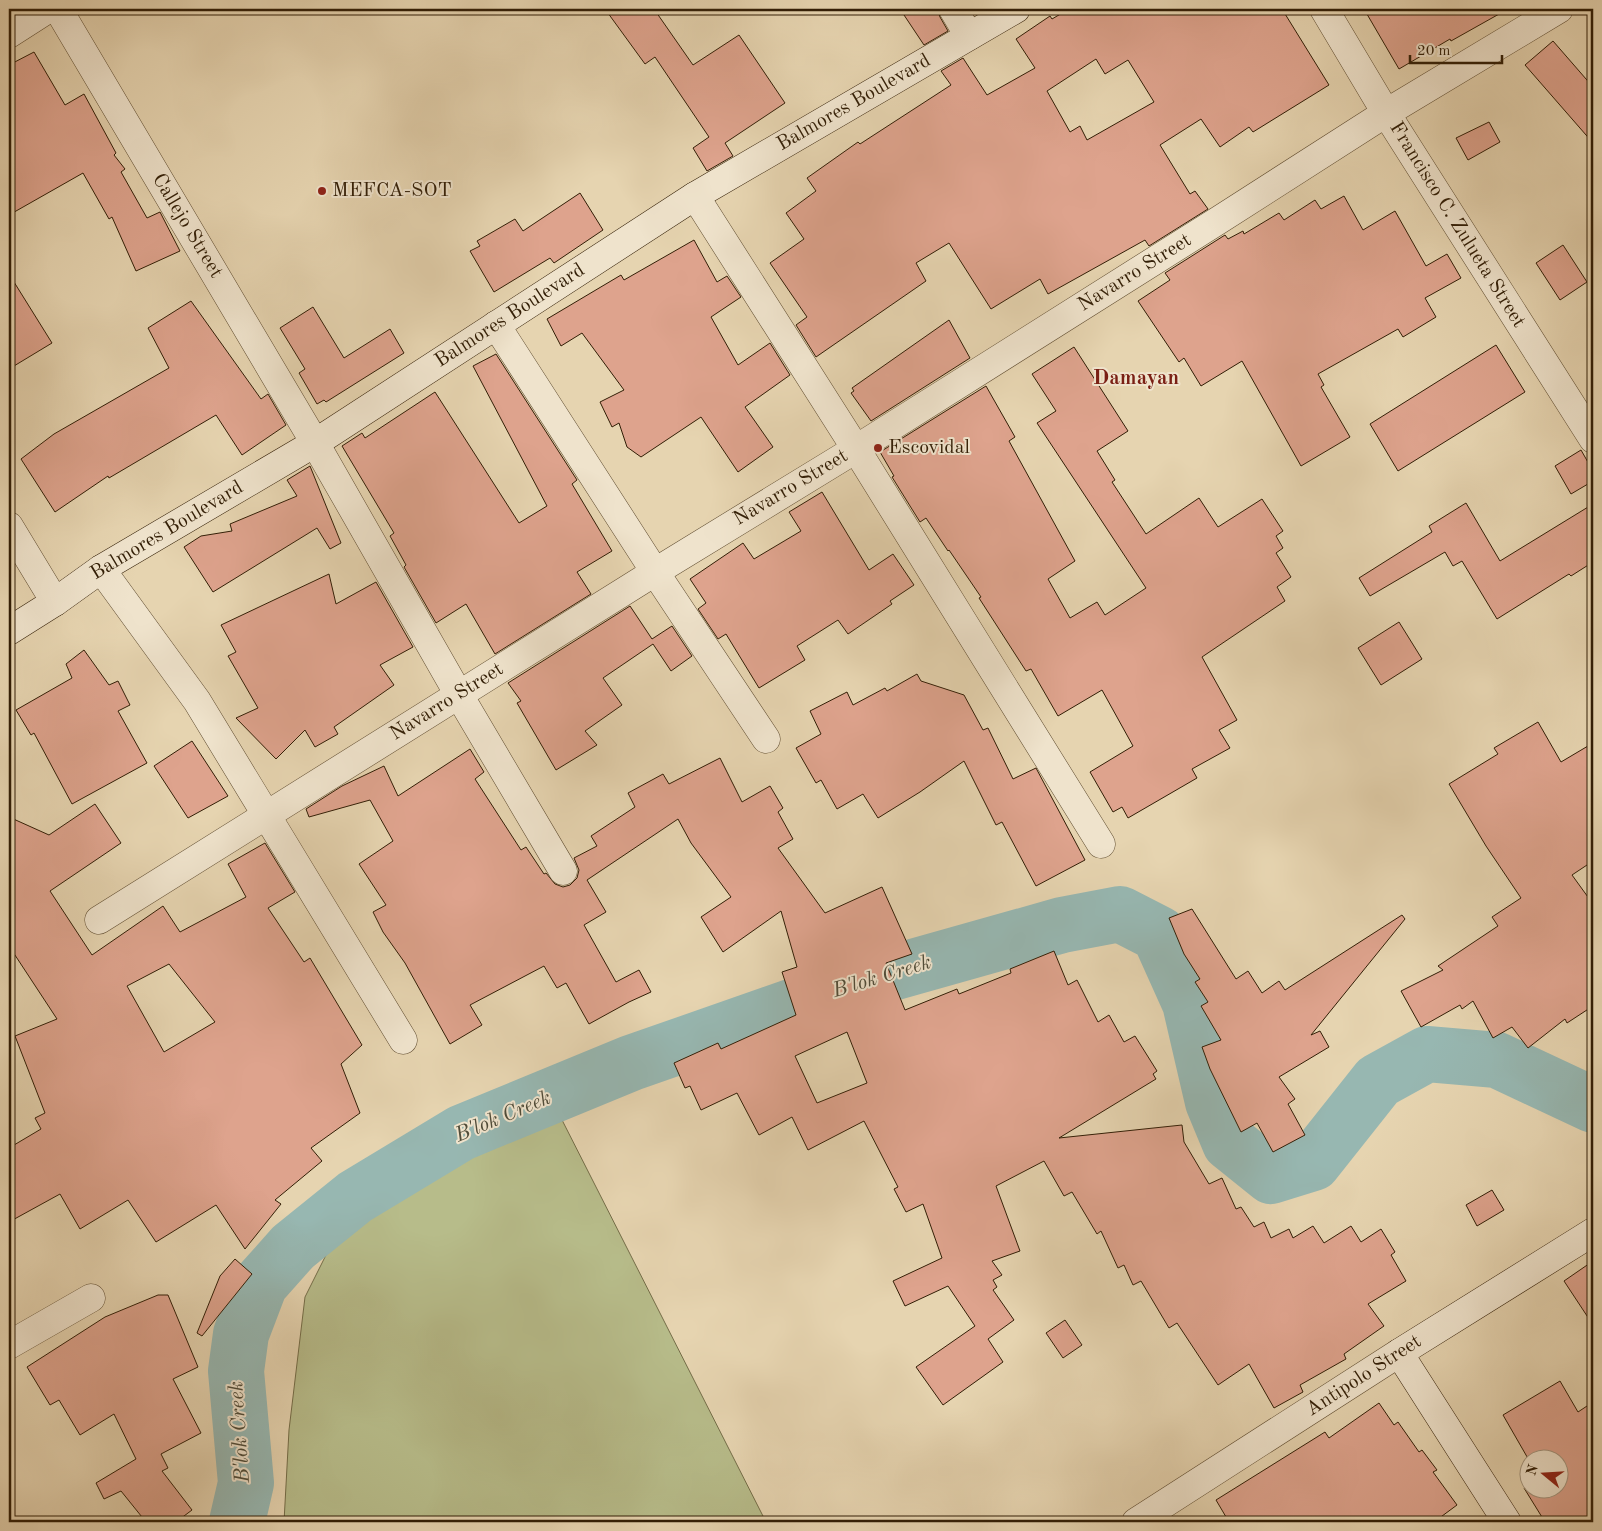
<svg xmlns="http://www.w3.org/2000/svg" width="1602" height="1531" font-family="'Old Standard TT',serif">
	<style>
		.green { fill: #b7bc8a; stroke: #746d48 }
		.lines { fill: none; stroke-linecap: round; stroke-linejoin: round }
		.river { stroke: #97b7b1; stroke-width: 56 }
		.building { fill: #dea38d; stroke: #321e06; fill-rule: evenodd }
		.street-casing { stroke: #5f4c30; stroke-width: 29 }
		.secondary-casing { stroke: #321e06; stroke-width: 29 }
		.street { stroke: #efe3cc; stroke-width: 28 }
		.secondary { stroke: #efe3cc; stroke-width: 28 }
		.poi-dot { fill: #8f2418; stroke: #efe3cc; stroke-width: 2 }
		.labels { text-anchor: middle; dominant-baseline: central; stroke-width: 4; stroke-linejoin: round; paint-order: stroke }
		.street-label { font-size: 20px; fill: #321e06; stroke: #efe3cc }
		.poi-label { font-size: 20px; fill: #321e06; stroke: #efe3cc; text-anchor: start }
		.neighbourhood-label { font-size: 21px; font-weight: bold; fill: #7a1f14; stroke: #efe3cc }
		.water-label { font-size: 21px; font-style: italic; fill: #504c39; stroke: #efe3cc }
	</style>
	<rect width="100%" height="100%" fill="#e6d4b0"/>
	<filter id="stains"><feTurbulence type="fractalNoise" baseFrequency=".004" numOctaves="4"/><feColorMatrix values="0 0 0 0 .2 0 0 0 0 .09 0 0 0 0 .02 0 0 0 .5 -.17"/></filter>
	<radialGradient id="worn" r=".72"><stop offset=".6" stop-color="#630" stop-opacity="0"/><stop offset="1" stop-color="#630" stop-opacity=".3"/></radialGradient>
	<polygon class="green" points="560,1116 766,1522 284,1522 289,1430 305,1297 333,1241 394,1187 461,1144"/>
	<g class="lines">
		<polyline class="river" points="237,1522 246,1483 236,1371 241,1334 260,1284 293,1247 355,1197 461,1133 631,1063 874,978 1062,925 1120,914 1159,934 1190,1003 1213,1102 1230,1143 1271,1176 1313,1163 1378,1081 1427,1054 1497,1060 1593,1105"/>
	</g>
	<g class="building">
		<polygon points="605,9 654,9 693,65 739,35 785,103 725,143 733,156 707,171 693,148 709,137 655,57 645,64"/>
		<polygon points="900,9 937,9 940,17 948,31 924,45"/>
		<path d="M 1069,9 L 1282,9 L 1329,85 L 1253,132 L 1249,127 L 1220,147 L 1201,119 L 1160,145 L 1190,194 L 1195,191 L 1208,209 L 1149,246 L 1145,240 L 1048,294 L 1040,279 L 991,309 L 949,243 L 916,263 L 926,281 L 816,357 L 796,325 L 807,317 L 770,263 L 804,239 L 786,213 L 816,191 L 807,178 L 858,142 L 860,144 L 951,85 L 941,71 L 963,58 L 987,95 L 1035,68 L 1016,39 L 1050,16 L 1052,19 ZM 1096,59 L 1105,74 L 1128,60 L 1154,102 L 1087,140 L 1080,126 L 1070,132 L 1047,91 Z"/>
		<polygon points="1364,9 1508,9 1451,41 1450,39 1399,69"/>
		<polygon points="1553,41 1593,87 1593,143 1525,65"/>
		<polygon points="34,52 65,105 84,94 116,153 114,155 125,169 121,172 147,218 160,212 180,251 136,271 112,217 109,219 83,173 9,215 9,65"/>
		<polygon points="1489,122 1500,142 1468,160 1456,138"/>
		<polygon points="580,193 603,230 554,263 550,258 494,292 470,251 480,246 477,241 515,219 523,231"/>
		<polygon points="1344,196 1363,230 1395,211 1426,266 1447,254 1461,278 1425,298 1436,317 1403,337 1398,329 1318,374 1324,385 1321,387 1350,437 1301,466 1242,361 1201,386 1184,358 1179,362 1138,301 1170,280 1165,273 1225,235 1228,239 1243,231 1244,234 1279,213 1284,220 1315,200 1321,209"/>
		<polygon points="694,240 717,282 727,276 741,297 711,317 738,365 770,343 790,375 745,407 773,447 738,472 701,417 641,457 627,447 619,423 612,427 600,402 624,390 582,333 561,346 547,319 621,275 624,280"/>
		<polygon points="1563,245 1587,282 1560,300 1536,263"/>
		<polygon points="9,274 52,343 9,369"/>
		<polygon points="191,301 261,399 268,394 286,425 242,455 216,415 109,478 108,476 55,512 21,459 54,434 169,368 148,328"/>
		<polygon points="313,307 344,358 390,329 404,353 326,402 324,400 317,404 299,373 305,369 280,328"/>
		<polygon points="949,320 970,358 871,421 851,393 854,391 852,388"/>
		<polygon points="1496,345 1525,392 1398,471 1370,424"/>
		<polygon points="1074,347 1128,431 1097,451 1115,480 1112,482 1146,534 1199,498 1218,527 1262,499 1283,531 1276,536 1283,548 1276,553 1291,577 1277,587 1285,601 1202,657 1237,720 1219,730 1230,748 1192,769 1197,778 1128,818 1122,807 1113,812 1090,772 1133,746 1102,690 1058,716 1031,669 1026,671 979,598 981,597 949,550 948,551 926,518 920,522 892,477 894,476 880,452 986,386 1015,437 1009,441 1075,561 1048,579 1070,618 1097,602 1105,615 1146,588 1037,423 1056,411 1032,374"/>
		<polygon points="496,354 577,480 572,484 612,551 577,572 591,594 495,654 466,604 436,623 404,567 406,565 390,536 394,533 342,446 362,433 365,438 435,392 519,523 547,506 473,366"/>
		<polygon points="1581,450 1593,471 1593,481 1571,494 1555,466"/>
		<polygon points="310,466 341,543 330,549 317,528 213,592 184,547 201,536 232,531 230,524 297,496 287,480"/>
		<polygon points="822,492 869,570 893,554 914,585 890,601 892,604 848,634 838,620 797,646 805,660 759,688 726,634 718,639 698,609 706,603 690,579 743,543 754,559 801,531 789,512"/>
		<polygon points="1466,503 1500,561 1593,504 1593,562 1571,576 1569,574 1497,619 1462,561 1453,566 1445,552 1370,596 1359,578 1432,532 1429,526"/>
		<polygon points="329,574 336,604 376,582 413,647 380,665 394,685 334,727 338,734 315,747 305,730 276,759 236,718 258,708 228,656 236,652 221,625"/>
		<polygon points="630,606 652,639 672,626 692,656 671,671 653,644 603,678 622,705 585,731 597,745 556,770 517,703 521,701 508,683"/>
		<polygon points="1399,622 1422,659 1381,685 1358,648"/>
		<polygon points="84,650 109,685 118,681 130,705 118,711 147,763 72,804 34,733 31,735 16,710 72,678 66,664"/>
		<polygon points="917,674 921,681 964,695 983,730 988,728 1013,779 1036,768 1085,860 1036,886 1002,822 996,825 964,761 920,792 878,818 863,794 837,809 821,780 816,783 796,748 821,734 810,711 847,692 853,705 885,688 887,691"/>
		<polygon points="1538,722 1561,762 1593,743 1593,861 1572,875 1593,904 1593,1006 1567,1023 1565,1019 1528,1048 1512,1027 1493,1038 1473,1001 1462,1009 1460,1005 1421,1027 1401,991 1443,970 1438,966 1498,926 1492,917 1521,898 1486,846 1449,784 1498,754 1494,748"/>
		<polygon points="192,741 228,796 188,818 154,766"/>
		<path d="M 470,749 L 484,772 L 475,779 L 521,850 L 526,847 L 544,874 L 546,873 L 555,884 L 563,887 L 570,885 L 577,878 L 579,870 L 574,858 L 597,846 L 591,836 L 635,807 L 628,793 L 663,774 L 669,784 L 720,758 L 742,802 L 770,786 L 783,808 L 778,812 L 793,839 L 778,848 L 825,913 L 882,887 L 912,954 L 886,963 L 905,1010 L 957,989 L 959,994 L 1011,973 L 1010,969 L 1054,951 L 1068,985 L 1077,980 L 1098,1022 L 1109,1015 L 1124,1042 L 1135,1036 L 1157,1071 L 1153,1074 L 1156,1079 L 1059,1138 L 1182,1125 L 1184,1142 L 1209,1184 L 1222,1178 L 1236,1209 L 1241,1207 L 1254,1227 L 1264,1222 L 1271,1238 L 1289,1229 L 1293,1238 L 1313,1226 L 1324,1243 L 1351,1226 L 1361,1242 L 1381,1229 L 1395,1252 L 1391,1255 L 1406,1281 L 1368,1304 L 1384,1326 L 1344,1354 L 1346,1359 L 1300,1385 L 1303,1392 L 1274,1408 L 1249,1364 L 1218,1385 L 1177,1323 L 1169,1328 L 1141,1281 L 1133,1285 L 1124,1265 L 1118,1268 L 1101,1231 L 1097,1234 L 1072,1192 L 1064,1196 L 1044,1161 L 996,1186 L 1020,1251 L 992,1261 L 1002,1275 L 993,1280 L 997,1287 L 993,1290 L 1014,1320 L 988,1339 L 1003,1362 L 943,1405 L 916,1367 L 975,1326 L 948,1286 L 905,1306 L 893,1281 L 942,1258 L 923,1204 L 906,1212 L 894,1189 L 898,1187 L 864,1121 L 808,1150 L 792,1117 L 759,1135 L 737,1093 L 701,1110 L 690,1086 L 685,1088 L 674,1063 L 718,1043 L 721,1049 L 796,1015 L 782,972 L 797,967 L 781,911 L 723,952 L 701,917 L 731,897 L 691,843 L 678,819 L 587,880 L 606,912 L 584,925 L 616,982 L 639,970 L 651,992 L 629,1002 L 589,1024 L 566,983 L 557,988 L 544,966 L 470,1005 L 482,1025 L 450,1044 L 405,963 L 383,932 L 373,912 L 386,905 L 359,864 L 393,841 L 370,800 L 309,817 L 306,809 L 342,786 L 384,766 L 398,796 ZM 847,1032 L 867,1083 L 817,1103 L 795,1056 Z"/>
		<path d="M 95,804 L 121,843 L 50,891 L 92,955 L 163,906 L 180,932 L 246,897 L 228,864 L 265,843 L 295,892 L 268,908 L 304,962 L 310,958 L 362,1045 L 341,1064 L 360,1113 L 311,1148 L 322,1161 L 275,1200 L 281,1204 L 245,1249 L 216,1205 L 156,1242 L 128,1200 L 80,1229 L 60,1194 L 9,1222 L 9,1148 L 41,1129 L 35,1118 L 45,1113 L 15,1036 L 57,1019 L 9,946 L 9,817 L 49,835 ZM 169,964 L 215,1022 L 164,1052 L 127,986 Z"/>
		<polygon points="1192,909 1236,979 1248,971 1262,993 1279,981 1285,990 1402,915 1405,919 1311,1035 1320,1031 1329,1047 1279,1077 1295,1099 1288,1104 1305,1135 1273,1152 1257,1123 1241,1132 1210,1069 1202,1047 1221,1040 1201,1006 1208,1002 1195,982 1200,979 1184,954 1169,918"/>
		<polygon points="1492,1190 1504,1210 1477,1226 1466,1205"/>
		<polygon points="235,1259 252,1274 202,1336 197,1333 220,1276"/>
		<polygon points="1593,1261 1593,1325 1564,1281"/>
		<polygon points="158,1295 168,1295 198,1367 173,1379 201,1433 161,1454 168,1468 162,1471 192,1510 176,1522 146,1522 121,1491 104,1499 96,1483 136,1459 114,1414 80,1435 59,1400 50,1405 27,1367 105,1317"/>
		<polygon points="1065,1320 1082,1345 1063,1358 1046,1333"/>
		<polygon points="1560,1381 1578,1412 1593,1402 1593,1522 1545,1522 1524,1488 1530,1485 1530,1488 1560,1488 1560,1458 1530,1458 1530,1462 1503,1415"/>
		<polygon points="1379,1403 1394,1425 1398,1422 1419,1452 1422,1450 1437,1470 1433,1472 1457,1505 1434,1522 1229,1522 1216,1500 1325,1432 1329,1438"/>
	</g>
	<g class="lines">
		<defs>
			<g id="street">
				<polyline points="58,9 315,443 459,695 563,871"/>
				<polyline points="953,9 969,36"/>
				<polyline points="1324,9 1386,113 1593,439"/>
				<polyline points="9,34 48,9"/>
				<polyline points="695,196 856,449 1101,844"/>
				<polyline points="496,325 655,572 766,739"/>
				<polyline points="9,526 55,602"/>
				<polyline points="101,569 197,701 403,1040"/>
				<polyline points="99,920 655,572 856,449 1219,220 1386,113 1559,9"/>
				<polyline points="9,1345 91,1298"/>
				<polyline points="1136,1522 1399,1353"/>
			</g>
			<g id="secondary">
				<polyline points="9,631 55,602 101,569 315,443 695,196 1016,9"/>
				<polyline points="1507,1522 1399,1353 1593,1232"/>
			</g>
		</defs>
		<use href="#street" class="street-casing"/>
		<use href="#secondary" class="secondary-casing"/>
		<use href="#street" class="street"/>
		<use href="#secondary" class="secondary"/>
	</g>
	<g class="poi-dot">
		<circle cx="322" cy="191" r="5"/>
		<circle cx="878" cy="448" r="5"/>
	</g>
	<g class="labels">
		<g class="street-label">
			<text transform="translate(854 103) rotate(-30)">Balmores Boulevard</text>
			<text transform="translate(1457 225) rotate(58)">Francisco C. Zulueta Street</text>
			<text transform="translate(187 226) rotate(59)">Callejo Street</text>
			<text transform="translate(1135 273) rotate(-32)">Navarro Street</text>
			<text transform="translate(510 316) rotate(-33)">Balmores Boulevard</text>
			<text transform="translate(791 488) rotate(-31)">Navarro Street</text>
			<text transform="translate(167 531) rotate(-31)">Balmores Boulevard</text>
			<text transform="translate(447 702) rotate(-32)">Navarro Street</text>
			<text transform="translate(1364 1376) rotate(-33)">Antipolo Street</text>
		</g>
		<g class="poi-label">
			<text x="332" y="191">MEFCA-SOT</text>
			<text x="888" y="448">Escovidal</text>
		</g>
		<g class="neighbourhood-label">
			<text x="1136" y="378">Damayan</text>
		</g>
		<g class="water-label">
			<text transform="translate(882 977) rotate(-17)">B'lok Creek</text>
			<text transform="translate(503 1117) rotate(-23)">B'lok Creek</text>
			<text transform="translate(240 1432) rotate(-94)">B'lok Creek</text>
		</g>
	</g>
	<rect width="1602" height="1531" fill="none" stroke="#e6d4b0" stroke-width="30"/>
	<rect x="10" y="10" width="1582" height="1511" fill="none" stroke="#321e06" stroke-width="2.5"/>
	<rect x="15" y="15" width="1572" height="1501" fill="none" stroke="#321e06"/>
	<g transform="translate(1544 1474) rotate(288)"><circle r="24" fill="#efe3cc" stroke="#a3947d"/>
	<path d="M0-4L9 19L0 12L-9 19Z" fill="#8f2418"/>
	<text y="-8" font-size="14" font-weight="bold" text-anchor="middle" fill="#321e06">N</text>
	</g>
	<path d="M1410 55v8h92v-8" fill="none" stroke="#321e06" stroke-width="2.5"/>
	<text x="1417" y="55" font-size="15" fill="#321e06" stroke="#efe3cc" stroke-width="4" paint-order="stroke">20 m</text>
	<rect width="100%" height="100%" filter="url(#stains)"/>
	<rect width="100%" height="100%" fill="url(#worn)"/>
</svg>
